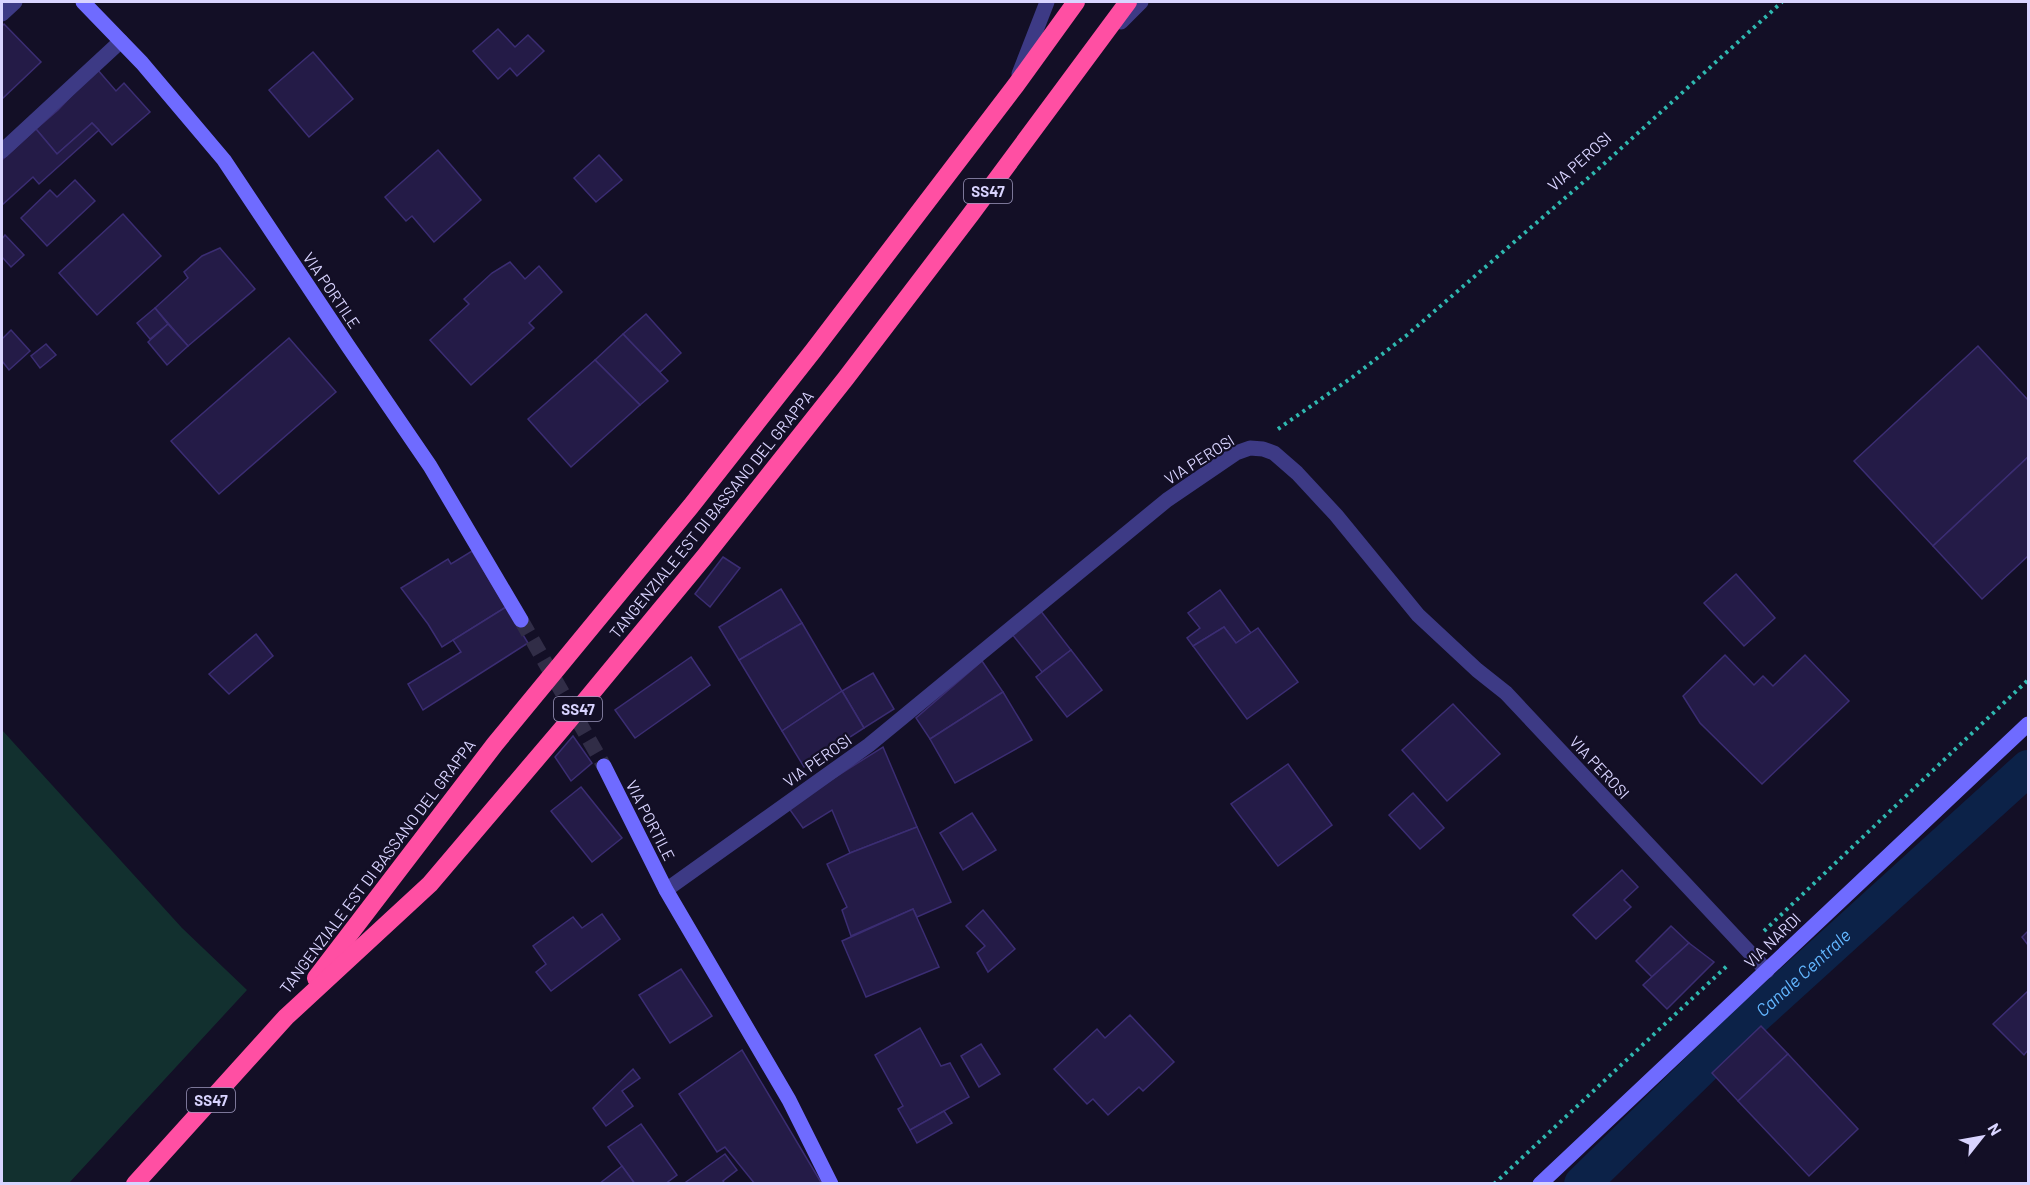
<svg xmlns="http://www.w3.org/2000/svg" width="2030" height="1185" font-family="Barlow,sans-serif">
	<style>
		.green { fill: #12302f }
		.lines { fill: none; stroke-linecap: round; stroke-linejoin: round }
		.canal { stroke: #0c2248; stroke-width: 36 }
		.building { fill: #241b47; stroke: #3b2d73; stroke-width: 1.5 }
		.secondary-tunnel { stroke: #312d47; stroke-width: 15; stroke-dasharray: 15 8; stroke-linecap: butt }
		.path { stroke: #2fb8b0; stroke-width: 4; stroke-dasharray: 3 4.5; stroke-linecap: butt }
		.lane { stroke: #3d3a85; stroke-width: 15 }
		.street { stroke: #3d3a85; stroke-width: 15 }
		.secondary { stroke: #6f6bff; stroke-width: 15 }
		.highway { stroke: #ff4fa3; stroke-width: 18 }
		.labels { text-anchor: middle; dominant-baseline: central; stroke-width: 4.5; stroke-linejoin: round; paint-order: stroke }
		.shield { fill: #130f26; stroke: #9e99be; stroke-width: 1.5 }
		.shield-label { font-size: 15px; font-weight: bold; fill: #d9d4ff }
		.street-label { font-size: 16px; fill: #d9d4ff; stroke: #130f26 }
		.water-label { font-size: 18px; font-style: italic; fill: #62b6ff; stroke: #130f26 }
	</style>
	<rect width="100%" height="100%" fill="#130f26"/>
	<polygon class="green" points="2,730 182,928 247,990 69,1183 2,1183"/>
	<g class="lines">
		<path class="canal" id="s1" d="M 1582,1184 L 1746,1024 L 2028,768"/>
	</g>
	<g class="building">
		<polygon points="4,24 41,62 2,99 2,26"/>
		<polygon points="498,29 515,47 528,35 544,51 517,76 510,68 498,79 473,51"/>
		<polygon points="313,52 353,99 309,137 269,90"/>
		<polygon points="97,69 116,91 124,83 150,112 112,145 92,123 57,154 36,129 58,110"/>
		<polygon points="92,123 99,130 39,184 33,177 2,205 2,160 36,129 57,154"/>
		<polygon points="438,150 481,200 434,242 412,216 406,221 385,197"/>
		<polygon points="599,155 622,180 596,202 574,178"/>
		<polygon points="75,180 95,201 47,246 21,218 50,190 57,197"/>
		<polygon points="123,214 161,256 97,315 59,273"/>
		<polygon points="5,235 24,255 11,267 2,257 2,239"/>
		<polygon points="220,248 255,289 188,346 155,308 188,278 184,272 202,256"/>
		<polygon points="510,262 525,279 539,266 562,292 529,323 534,328 471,385 430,340 469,304 464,299 492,273"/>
		<polygon points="155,308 168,324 150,339 137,323"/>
		<polygon points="646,314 681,353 660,372 623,334"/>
		<polygon points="168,324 188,346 167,365 148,342"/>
		<polygon points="11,330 30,351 9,370 2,361 2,339"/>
		<polygon points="623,334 668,381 640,405 595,360"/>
		<polygon points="289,338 336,392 219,494 171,441"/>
		<polygon points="46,344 56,355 40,368 31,356"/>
		<polygon points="1978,346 2028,400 2028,457 1933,546 1854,461"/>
		<polygon points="595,360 640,405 571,467 528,419"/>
		<polygon points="2028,457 2028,556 1982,599 1933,546"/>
		<polygon points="472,551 506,607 442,647 428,624 401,588 448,559 451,564"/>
		<polygon points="723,557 740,568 710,607 695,594"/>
		<polygon points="1736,574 1775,618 1744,646 1704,603"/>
		<polygon points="781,589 802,623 739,660 719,627"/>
		<polygon points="1220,590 1251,633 1236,643 1224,627 1193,646 1187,638 1200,628 1188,613"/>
		<polygon points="506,607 528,643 423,710 408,684 461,652 453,640"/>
		<polygon points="1040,610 1071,650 1042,672 1012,634"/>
		<polygon points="802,623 842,691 782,731 739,660"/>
		<polygon points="1224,627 1236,643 1258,628 1298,682 1247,719 1193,646"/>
		<polygon points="256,634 273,656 229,694 209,674"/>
		<polygon points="1071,650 1102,690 1067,717 1036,677"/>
		<polygon points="1725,655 1754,685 1763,676 1773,686 1805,655 1849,701 1762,784 1700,723 1683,696"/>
		<polygon points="691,657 710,685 635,738 615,710"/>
		<polygon points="982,661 1003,692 930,739 916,718"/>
		<polygon points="873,673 894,709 864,728 842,691"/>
		<polygon points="842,691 864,728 804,767 782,731"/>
		<polygon points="1003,692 1032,740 955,783 930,739"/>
		<polygon points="1453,704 1500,754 1447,801 1402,750"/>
		<polygon points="573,736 592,763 571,781 555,757"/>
		<polygon points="883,747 917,827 850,853 832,810 803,828 788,807"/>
		<polygon points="1288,764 1332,825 1278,866 1231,804"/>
		<polygon points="581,787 622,838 592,862 551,811"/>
		<polygon points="1413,793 1444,828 1420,849 1389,815"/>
		<polygon points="972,813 996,850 963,870 940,833"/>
		<polygon points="917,827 951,902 917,917 913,909 851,936 842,910 847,907 827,864 850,853"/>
		<polygon points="1622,870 1638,887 1624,900 1631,907 1596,939 1573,915"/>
		<polygon points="913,909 939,967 866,997 842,941"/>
		<polygon points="983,910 1015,949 988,972 977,953 985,946 966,926"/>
		<polygon points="602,914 620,939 551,991 536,972 546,964 533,946 573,917 582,928"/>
		<polygon points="1671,926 1689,943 1652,977 1636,961"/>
		<polygon points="2028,931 2028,945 2022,937"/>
		<polygon points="1689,943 1714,962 1667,1009 1643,985"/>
		<polygon points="681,969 712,1016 670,1043 639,995"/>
		<polygon points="2028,991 2028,1050 2024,1055 1993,1024"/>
		<polygon points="1130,1015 1174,1062 1143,1091 1139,1087 1108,1115 1093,1099 1087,1104 1054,1069 1097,1029 1105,1038"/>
		<polygon points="1761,1026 1788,1054 1738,1101 1712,1073"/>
		<polygon points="920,1028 941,1066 950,1063 969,1097 910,1130 898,1109 903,1106 875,1055"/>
		<polygon points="981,1044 1000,1074 979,1087 961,1056"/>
		<polygon points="742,1050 822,1184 755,1184 725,1147 717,1152 679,1094"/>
		<polygon points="1788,1054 1858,1129 1809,1176 1738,1101"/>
		<polygon points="633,1069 640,1078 622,1091 633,1106 606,1126 593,1108"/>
		<polygon points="944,1111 952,1123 917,1143 910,1130"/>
		<polygon points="641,1124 677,1175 665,1184 635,1184 608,1147"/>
		<polygon points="725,1154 737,1170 723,1181 725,1184 688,1184 686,1182"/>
		<polygon points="622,1166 635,1184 599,1184"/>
	</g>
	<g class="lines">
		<polyline class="secondary-tunnel" points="521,620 604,766"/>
		<g class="path">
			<polyline points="1278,429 1354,376 1407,335 1595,172 1782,2"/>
			<polyline points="1764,931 2028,680"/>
			<polyline points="1494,1184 1728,965"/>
		</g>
		<g class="lane">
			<polyline points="2,14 15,2"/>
			<polyline points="1121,22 1141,2"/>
			<polyline points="1019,74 1047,2"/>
		</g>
		<g class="street">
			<polyline points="2,151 121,41"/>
			<polyline points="666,890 869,745 1167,500 1236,453 1250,448 1263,449 1274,453 1297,473 1336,515 1418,615 1477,670 1506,693 1767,971"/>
		</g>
		<g class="secondary">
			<polyline points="83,2 142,63 224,160 348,346 430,466 521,620"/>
			<polyline points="604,766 666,890 789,1100 831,1184"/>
			<polyline points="1540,1184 2028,724"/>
		</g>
		<g class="highway">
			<polyline points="316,978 495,744 691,506 813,351 1016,85 1076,2"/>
			<polyline points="135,1184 286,1017 430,884 561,730 705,556 846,378 971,214 1128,2"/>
		</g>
	</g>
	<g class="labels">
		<g class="shield">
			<rect x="964" y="179" width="48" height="24" rx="4.5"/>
			<rect x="554" y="697" width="48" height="24" rx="4.5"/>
			<rect x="187" y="1088" width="48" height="24" rx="4.5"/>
		</g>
		<g class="shield-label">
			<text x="988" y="191">SS47</text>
			<text x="578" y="709">SS47</text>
			<text x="211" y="1100">SS47</text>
		</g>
		<g class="street-label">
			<text transform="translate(1579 161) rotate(-42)">VIA PEROSI</text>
			<text transform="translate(332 290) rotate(56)">VIA PORTILE</text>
			<text transform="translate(1199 459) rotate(-32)">VIA PEROSI</text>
			<text transform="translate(711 514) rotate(-51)">TANGENZIALE EST DI BASSANO DEL GRAPPA</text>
			<text transform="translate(817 760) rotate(-35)">VIA PEROSI</text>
			<text transform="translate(1600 767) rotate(47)">VIA PEROSI</text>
			<text transform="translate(651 820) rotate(63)">VIA PORTILE</text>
			<text transform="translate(377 866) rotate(-53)">TANGENZIALE EST DI BASSANO DEL GRAPPA</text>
			<text transform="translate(1772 940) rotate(-44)">VIA NARDI</text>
		</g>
		<g class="water-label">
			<text stroke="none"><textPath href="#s1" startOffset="306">Canale Centrale</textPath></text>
		</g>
	</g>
	<rect width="2030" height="1185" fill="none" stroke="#d9d4ff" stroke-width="6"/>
	<g transform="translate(1982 1137) rotate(59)" stroke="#130f26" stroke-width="4.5" paint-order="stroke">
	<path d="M0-4.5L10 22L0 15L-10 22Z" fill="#d9d4ff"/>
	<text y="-9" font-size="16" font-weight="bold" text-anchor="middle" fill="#d9d4ff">N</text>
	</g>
</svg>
